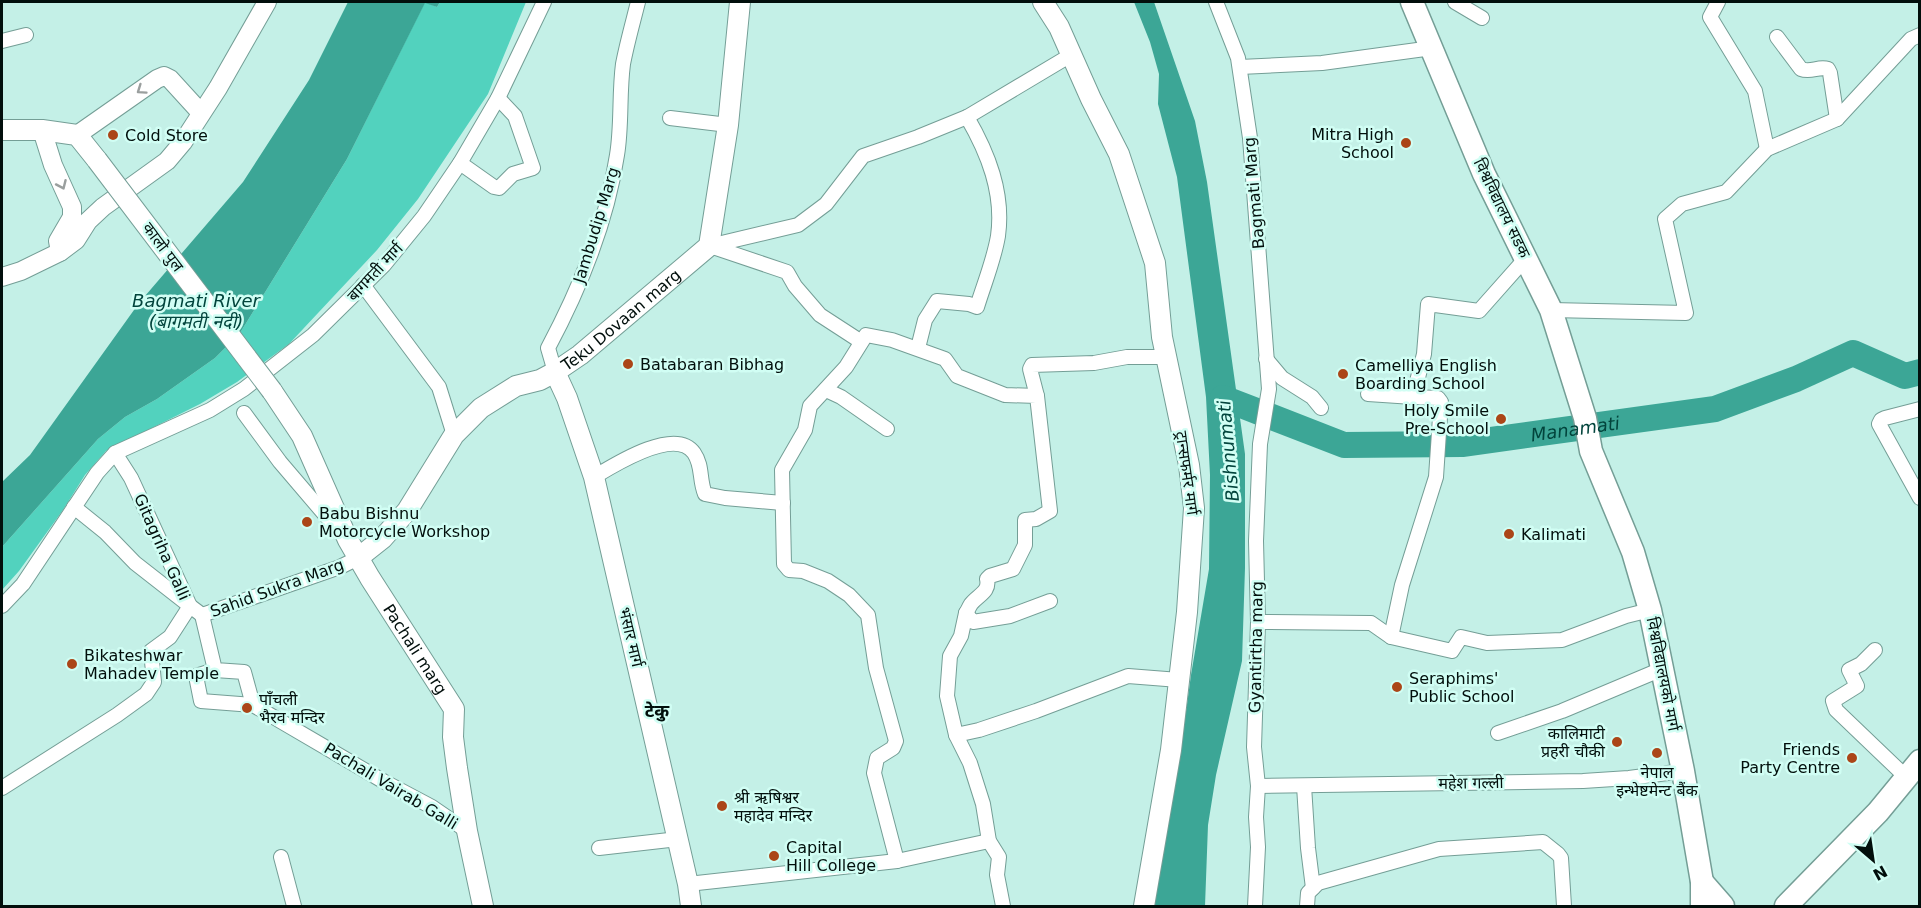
<svg xmlns="http://www.w3.org/2000/svg" width="1921" height="908" font-family="'DejaVu Sans','Noto Sans Devanagari',sans-serif">
	<style>
		.green { fill: #52d2be }
		.water { fill: #3ca696 }
		.lines { fill: none; stroke-linecap: round; stroke-linejoin: round }
		.river { stroke: #3ca696; stroke-width: 26 }
		.minor-casing { stroke: #749e96; stroke-width: 16 }
		.tertiary-casing { stroke: #749e96; stroke-width: 20 }
		.secondary-casing { stroke: #749e96; stroke-width: 22 }
		.primary-casing { stroke: #749e96; stroke-width: 25 }
		.trunk-casing { stroke: #749e96; stroke-width: 25 }
		.minor { stroke: #fff; stroke-width: 14 }
		.tertiary { stroke: #fff; stroke-width: 18 }
		.secondary { stroke: #fff; stroke-width: 20 }
		.primary { stroke: #fff; stroke-width: 22 }
		.trunk { stroke: #fff; stroke-width: 22 }
		.secondary-bridge-casing { stroke: #749e96; stroke-width: 22; stroke-linecap: butt }
		.secondary-bridge { stroke: #fff; stroke-width: 20 }
		.oneway { stroke: #9a9f9e }
		.poi-dot { fill: #ab4618; stroke: #d1fef4; stroke-width: 2 }
		.labels { text-anchor: middle; dominant-baseline: central; stroke-width: 5; stroke-linejoin: round; paint-order: stroke }
		.poi-label { font-size: 16px; fill: #020f0c; stroke: #d1fef4; text-anchor: start }
		.street-label { font-size: 16px; fill: #020f0c; stroke: #d1fef4 }
		.water-label { font-size: 18px; font-style: italic; fill: #02443c; stroke: #d1fef4 }
		.neighbourhood-label { font-size: 18px; font-weight: bold; fill: #020f0c; stroke: #d1fef4 }
	</style>
	<rect width="100%" height="100%" fill="#c4f0e7"/>
	<polygon class="green" points="425,2 437,7 440,2 526,2 488,94 418,199 377,250 289,344 237,382 200,404 106,451 85,475 63,510 19,571 2,590 2,547 98,439 125,417 157,399 215,358 240,333 347,159"/>
	<g class="water">
		<polygon points="348,2 440,2 437,7 425,3 347,159 240,333 215,358 157,399 125,417 98,439 2,547 2,482 30,455 139,303 243,182 309,80"/>
		<polygon points="1134,2 1154,2 1195,121 1207,182 1245,454 1245,568 1242,661 1216,775 1208,825 1205,906 1151,906 1156,869 1178,770 1191,675 1209,569 1210,475 1206,397 1177,177 1158,104 1159,74 1150,42"/>
	</g>
	<g class="lines">
		<path class="river" id="s1" d="M 1223,398 L 1344,445 L 1462,444 L 1715,409 L 1796,379 L 1853,353 L 1905,376 L 1920,372"/>
		<defs>
			<g id="minor">
				<polyline points="1216,2 1238,58 1250,138 1269,389 1260,444 1256,541 1258,622 1254,747 1258,786 1256,817 1258,847 1255,906"/>
				<polyline points="1455,2 1482,18"/>
				<polyline points="1718,2 1710,17 1755,91 1767,149"/>
				<path d="M 1777,37 L 1801,69 C 1811,73 1818,66 1828,69 L 1830,73 L 1837,119"/>
				<polyline points="2,41 26,35"/>
				<polyline points="1240,67 1322,63 1432,48"/>
				<polyline points="670,118 728,125"/>
				<polyline points="460,163 494,187 499,188 513,174 533,168 515,116 498,98"/>
				<polyline points="709,246 798,225 826,204 863,156 918,137 967,117 1071,55"/>
				<polyline points="710,246 787,272 795,286 820,315 860,341"/>
				<polyline points="363,285 439,387 454,435"/>
				<polyline points="1551,310 1686,313 1665,219 1682,204 1726,192 1767,149 1837,119 1911,39 1920,35"/>
				<path d="M 918,348 L 925,320 L 937,301 L 969,304 L 977,307 C 984,284 994,260 998,236 C 1004,193 988,153 967,117"/>
				<polyline points="1266,359 1282,378 1312,397 1321,408"/>
				<path d="M 555,372 L 548,348 C 580,288 607,222 617,155 C 622,125 619,94 623,64 C 627,43 633,22 638,2"/>
				<polyline points="826,390 841,397 887,429"/>
				<polyline points="1368,394 1413,397"/>
				<polyline points="1037,396 1030,369 1032,365 1094,363 1127,357 1166,357"/>
				<polyline points="1920,409 1885,418 1881,420 1879,424 1920,498"/>
				<polyline points="244,413 280,462 338,530"/>
				<path d="M 594,477 C 614,465 675,426 694,453 C 703,466 699,480 705,494 L 725,498 L 783,503"/>
				<polyline points="74,507 105,532 135,563 190,606 131,478 115,453"/>
				<polyline points="1050,601 1010,616 973,622 966,613 961,636 950,656 947,696 956,735 979,730 1036,711 1128,676 1179,680"/>
				<polyline points="2,606 23,584 97,473 115,453 210,410 244,389 313,335 384,265 424,216 460,163 498,98 544,2"/>
				<polyline points="202,615 215,670 244,672 253,705 383,781 432,807 467,831"/>
				<polyline points="1258,622 1371,623 1391,637 1452,651 1461,637 1487,643 1562,640 1626,616 1650,610"/>
				<polyline points="1391,637 1402,585 1436,477 1441,402 1438,398 1413,397 1424,354 1428,304 1479,311 1526,258"/>
				<polyline points="1875,650 1861,664 1849,670 1857,686 1833,701 1836,710 1906,777"/>
				<polyline points="215,670 196,676 201,701 253,705"/>
				<polyline points="1498,733 1562,711 1662,669"/>
				<polyline points="956,735 970,763 983,804 989,841 999,857 997,875 1003,906"/>
				<polyline points="1258,786 1583,781 1629,778 1683,771"/>
				<polyline points="1304,786 1308,848 1313,888"/>
				<polyline points="2,788 117,715 146,694 154,682 151,651 170,637 190,606 202,615 340,567 358,558"/>
				<polyline points="599,848 678,839"/>
				<polyline points="281,857 294,906"/>
				<path d="M 897,861 L 874,773 L 877,758 L 893,748 L 896,741 L 876,668 L 868,615 L 849,595 L 828,581 L 803,571 L 789,570 L 784,564 L 782,470 L 805,430 L 810,406 L 846,367 L 866,335 L 892,340 L 945,359 L 957,376 L 1005,395 L 1037,396 L 1050,511 L 1036,519 L 1025,520 L 1025,545 L 1013,569 L 990,576 L 987,579 C 990,592 978,595 971,604 C 969,607 968,610 966,613"/>
				<polyline points="688,884 897,861 989,841"/>
				<polyline points="1307,906 1308,893 1318,883 1439,849 1543,842 1558,854 1561,858 1564,906"/>
			</g>
			<g id="tertiary">
				<polyline points="42,130 53,165 72,207 72,217 58,241 60,252"/>
				<polyline points="77,135 157,79 164,76 170,79 201,113"/>
				<polyline points="2,277 21,271 60,252 76,240 88,221 103,207 167,161 183,142 218,88 267,2"/>
			</g>
			<g id="secondary">
				<polyline points="1043,2 1059,27 1091,99 1119,154 1155,263 1162,337 1189,465 1194,508 1187,612 1171,750 1144,906"/>
				<polyline points="2,130 42,130 77,135 97,160"/>
				<polyline points="555,372 567,398 594,477 688,884 691,906"/>
				<path id="s2" d="M 272,391 L 302,436 L 348,540 L 370,578 L 454,709 L 453,737 L 457,768 L 467,831 L 483,906"/>
				<path id="s3" d="M 358,558 L 382,539 L 407,511 L 454,435 L 481,408 L 516,386 L 540,380 L 555,372 L 580,355 L 709,246 L 728,125 L 740,2"/>
			</g>
			<g id="primary">
				<polyline points="1412,2 1484,174 1551,310 1585,418 1591,451 1633,552 1650,610 1683,771 1702,882 1702,906"/>
				<polyline points="1702,882 1723,906"/>
			</g>
			<polyline id="trunk" points="1786,906 1878,812 1920,761"/>
		</defs>
		<use href="#minor" class="minor-casing"/>
		<use href="#tertiary" class="tertiary-casing"/>
		<use href="#secondary" class="secondary-casing"/>
		<use href="#primary" class="primary-casing"/>
		<use href="#trunk" class="trunk-casing"/>
		<use href="#minor" class="minor"/>
		<use href="#tertiary" class="tertiary"/>
		<use href="#secondary" class="secondary"/>
		<use href="#primary" class="primary"/>
		<use href="#trunk" class="trunk"/>
		<defs>
			<polyline id="secondary-bridge" points="97,160 272,391"/>
		</defs>
		<use href="#secondary-bridge" class="secondary-bridge-casing"/>
		<use href="#secondary-bridge" class="secondary-bridge"/>
	</g>
	<defs><path id="oneway-chevron" d="M-2-3.5L2.5 0L-2 3.5" fill="none" stroke-width="1.6" stroke-linecap="round" stroke-linejoin="round" transform="scale(1.5)"/></defs>
	<g class="oneway">
		<use href="#oneway-chevron" transform="translate(141 90) rotate(145)"/>
		<use href="#oneway-chevron" transform="translate(62 185) rotate(66)"/>
	</g>
	<g class="poi-dot">
		<circle cx="113" cy="135" r="6"/>
		<circle cx="1406" cy="143" r="6"/>
		<circle cx="628" cy="364" r="6"/>
		<circle cx="1343" cy="374" r="6"/>
		<circle cx="1501" cy="419" r="6"/>
		<circle cx="307" cy="522" r="6"/>
		<circle cx="1509" cy="534" r="6"/>
		<circle cx="72" cy="664" r="6"/>
		<circle cx="1397" cy="687" r="6"/>
		<circle cx="247" cy="708" r="6"/>
		<circle cx="1617" cy="742" r="6"/>
		<circle cx="1657" cy="753" r="6"/>
		<circle cx="1852" cy="758" r="6"/>
		<circle cx="722" cy="806" r="6"/>
		<circle cx="774" cy="856" r="6"/>
	</g>
	<g class="labels">
		<g class="poi-label">
			<text x="1394" y="134" text-anchor="end">Mitra High<tspan x="1394" dy="18">School</tspan></text>
			<text x="125" y="135">Cold Store</text>
			<text x="640" y="364">Batabaran Bibhag</text>
			<text x="1355" y="365">Camelliya English<tspan x="1355" dy="18">Boarding School</tspan></text>
			<text x="1489" y="410" text-anchor="end">Holy Smile<tspan x="1489" dy="18">Pre-School</tspan></text>
			<text x="319" y="513">Babu Bishnu<tspan x="319" dy="18">Motorcycle Workshop</tspan></text>
			<text x="1521" y="534">Kalimati</text>
			<text x="84" y="655">Bikateshwar<tspan x="84" dy="18">Mahadev Temple</tspan></text>
			<text x="1409" y="678">Seraphims'<tspan x="1409" dy="18">Public School</tspan></text>
			<text x="259" y="699">पाँचली<tspan x="259" dy="18">भैरव मन्दिर</tspan></text>
			<text x="1605" y="733" text-anchor="end">कालिमाटी<tspan x="1605" dy="18">प्रहरी चौकी</tspan></text>
			<text x="1840" y="749" text-anchor="end">Friends<tspan x="1840" dy="18">Party Centre</tspan></text>
			<text x="1657" y="772" text-anchor="middle">नेपाल<tspan x="1657" dy="18">इन्भेष्टमेन्ट बैंक</tspan></text>
			<text x="734" y="797">श्री ऋषिश्वर<tspan x="734" dy="18">महादेव मन्दिर</tspan></text>
			<text x="786" y="847">Capital<tspan x="786" dy="18">Hill College</tspan></text>
		</g>
		<g class="street-label">
			<text transform="translate(1254 193) rotate(-95)">Bagmati Marg</text>
			<text transform="translate(1502 208) rotate(64)">विश्वविद्यालय सडक</text>
			<text transform="translate(596 225) rotate(-73)">Jambudip Marg</text>
			<text transform="translate(163 247) rotate(53)">कालो पुल</text>
			<text transform="translate(375 272) rotate(-47)">बागमती मार्ग</text>
			<text stroke="none"><textPath href="#s3" startOffset="363">Teku Dovaan marg</textPath></text>
			<text transform="translate(1187 473) rotate(82)">ट्रान्सफर्मर मार्ग</text>
			<text transform="translate(162 547) rotate(66)">Gitagriha Galli</text>
			<text transform="translate(277 588) rotate(-20)">Sahid Sukra Marg</text>
			<text transform="translate(631 637) rotate(77)">भंसार मार्ग</text>
			<text transform="translate(1256 647) rotate(-89)">Gyantirtha marg</text>
			<text stroke="none"><textPath href="#s2" startOffset="296">Pachali marg</textPath></text>
			<text transform="translate(1663 674) rotate(79)">विश्वविद्यालयको मार्ग</text>
			<text transform="translate(1471 783) rotate(-1)">महेश गल्ली</text>
			<text transform="translate(391 786) rotate(31)">Pachali Vairab Galli</text>
		</g>
		<g class="water-label">
			<text x="196" y="300">Bagmati River<tspan x="196" dy="21">(बागमती नदी)</tspan></text>
			<text stroke="none"><textPath href="#s1" startOffset="362">Manamati</textPath></text>
			<text transform="translate(1228 451) rotate(-95)">Bishnumati</text>
		</g>
		<g class="neighbourhood-label">
			<text x="657" y="710">टेकु</text>
		</g>
	</g>
	<rect width="1921" height="908" fill="none" stroke="#020f0c" stroke-width="6"/>
	<g transform="translate(1873 860) rotate(151)" stroke="#d1fef4" stroke-width="4.5" paint-order="stroke">
	<path d="M0-4.5L10 22L0 15L-10 22Z" fill="#020f0c"/>
	<text y="-9" font-size="16" font-weight="bold" text-anchor="middle" fill="#020f0c">N</text>
	</g>
</svg>
